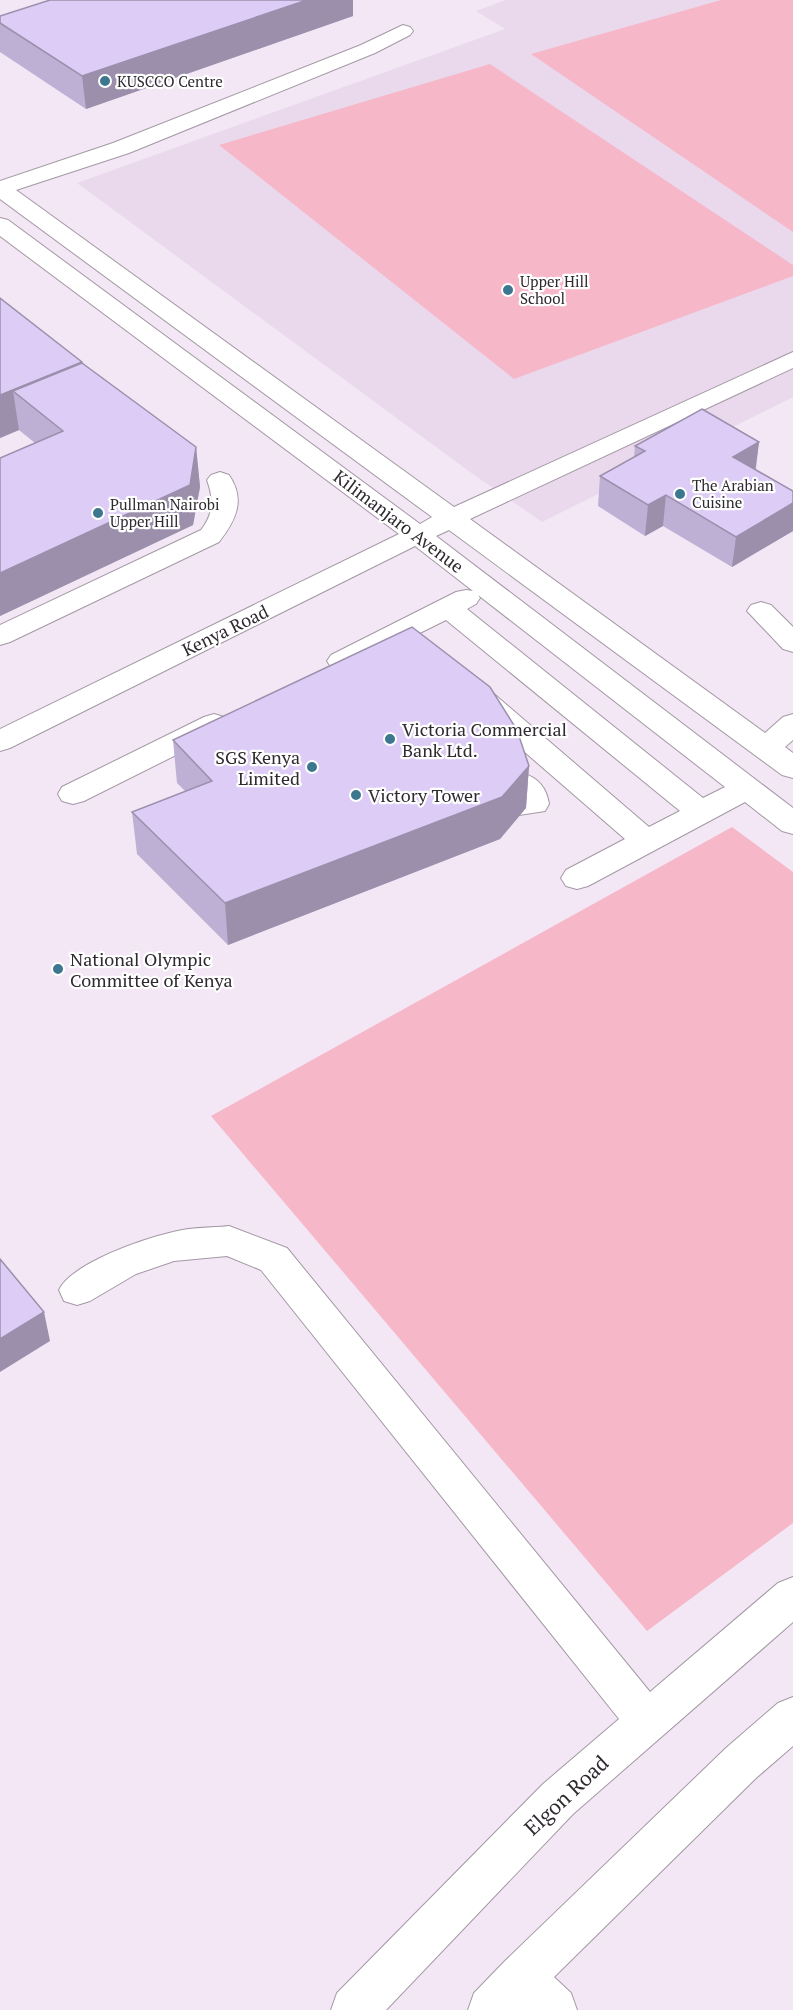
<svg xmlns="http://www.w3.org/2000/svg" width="793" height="2010" font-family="'PT Serif',serif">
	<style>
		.built { fill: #ead9ec }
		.green { fill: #f6b7c9 }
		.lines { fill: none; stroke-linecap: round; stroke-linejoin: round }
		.minor-casing { stroke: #a398a4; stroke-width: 2 }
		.minor { fill: #fff; fill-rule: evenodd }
		.wall { fill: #beafd4 }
		.shaded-wall { fill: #9b8fac }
		.building { fill: #ddccf6; stroke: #9b8fac; stroke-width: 1.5 }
		.poi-dot { fill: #3c768f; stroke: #fff; stroke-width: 2 }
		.labels { text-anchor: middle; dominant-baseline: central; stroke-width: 4.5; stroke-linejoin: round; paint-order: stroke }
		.far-poi-label { font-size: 15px; fill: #2f2a2f; stroke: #fff; text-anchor: start }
		.street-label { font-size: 18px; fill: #2f2a2f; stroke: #fff }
		.poi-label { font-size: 18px; fill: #2f2a2f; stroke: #fff; text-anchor: start }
		.near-street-label { font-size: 21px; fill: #2f2a2f; stroke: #fff }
	</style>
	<rect width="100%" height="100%" fill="#f3e7f5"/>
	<polygon class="built" points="506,0 793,0 793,397 542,522 470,472 77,183 505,29 476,11"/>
	<g class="green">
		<polygon points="721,0 793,0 793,232 531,54"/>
		<polygon points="490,64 793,265 793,276 514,379 219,145"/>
		<polygon points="732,827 793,872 793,1523 647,1631 211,1116"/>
	</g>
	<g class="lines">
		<defs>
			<g id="minor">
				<path d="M 403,25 L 410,27 L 413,31 L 410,35 L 375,53 L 129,153 L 16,190 L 454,507 L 793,352 L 793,368 L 470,519 L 765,733 L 783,717 L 793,714 L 793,740 L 785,747 L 793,753 L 793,778 L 782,775 L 449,530 L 436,536 L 793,808 L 793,834 L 782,831 L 745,802 L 588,886 L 577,889 L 566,886 L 561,878 L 566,870 L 625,839 L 474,708 L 470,701 L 474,694 L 484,692 L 494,694 L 649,827 L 680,811 L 446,620 L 351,667 L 341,670 L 331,667 L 327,661 L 331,655 L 456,592 L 466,590 L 473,591 L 415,546 L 10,748 L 0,751 L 0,729 L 399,534 L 0,236 L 0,218 L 8,220 L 420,524 L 432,517 L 0,199 L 0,181 L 113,143 L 361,45 ZM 478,595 L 725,787 L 703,798 L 467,609 L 476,604 L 480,598 Z"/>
				<path d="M 220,472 L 229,475 C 246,500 236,520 219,542 L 10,642 L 0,645 L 0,625 L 201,530 C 214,513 214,500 207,480 L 211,475 Z"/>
				<polygon points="761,602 771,605 793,627 793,652 783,649 747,611 751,605"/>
				<polygon points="214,714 224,717 229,724 224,731 84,801 73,804 62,801 58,794 62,787 204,717"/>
				<path d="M 486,765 C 515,772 544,770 549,804 L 545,811 L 481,821 L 470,818 L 466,811 L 470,804 L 518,796 L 516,793 L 475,782 L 471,775 L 475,768 Z"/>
				<path d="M 229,1226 L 287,1248 L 650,1692 L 778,1583 L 793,1577 L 793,1622 L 573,1814 L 386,2010 L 331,2010 L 337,1993 L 543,1784 L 619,1719 L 261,1270 L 227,1256 L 174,1261 L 136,1274 L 90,1301 L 77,1305 L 64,1301 L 59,1290 C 72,1263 143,1239 173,1232 C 191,1227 211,1228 229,1226 Z"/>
				<polygon points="793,1697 793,1746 756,1778 554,1977 571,1993 577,2010 468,2010 474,1993 505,1961 726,1748 778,1703"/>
			</g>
		</defs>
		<use href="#minor" class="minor-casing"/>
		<use href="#minor" class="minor"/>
	</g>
	<g class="wall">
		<polygon points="0,16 353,16 86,109 0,52"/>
		<polygon points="0,298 82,363 196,447 200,487 193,525 0,616 0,458 35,443 19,430 0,438"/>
		<polygon points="759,442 756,469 793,491 793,531 732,567 663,526 645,536 598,506 600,476 634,457 635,446"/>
		<polygon points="173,740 529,766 526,808 500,839 228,945 137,854 132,812 185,791 177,783"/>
	</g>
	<g class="shaded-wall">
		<polygon points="307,0 353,0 353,16 86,109 82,76"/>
		<polygon points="82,362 86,402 13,391 19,430 0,438 0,395"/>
		<polygon points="759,442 755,472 733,457"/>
		<polygon points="196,447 200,487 193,525 0,616 0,573"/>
		<polygon points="666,495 663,526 645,536 648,505"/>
		<polygon points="793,503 793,531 732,567 736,537"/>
		<polygon points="529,766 526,808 500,839 228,945 225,903"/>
		<polygon points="44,1312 50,1341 0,1372 0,1339"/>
	</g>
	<g class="building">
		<polygon points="50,0 307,0 82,76 0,23 0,16"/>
		<polygon points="0,298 82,362 0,395"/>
		<polygon points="82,363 196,447 190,485 0,573 0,458 63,431 13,391"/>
		<polygon points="702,409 759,442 733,457 793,491 793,503 736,537 666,495 648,505 600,476 645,451 635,446"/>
		<polygon points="412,627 490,687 517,730 529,766 502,797 225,903 132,812 212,781 173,740"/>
		<polygon points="0,1259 44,1312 0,1339"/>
	</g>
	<g class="poi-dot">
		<circle cx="105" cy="81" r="6"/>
		<circle cx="508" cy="290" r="6"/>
		<circle cx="680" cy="494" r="6"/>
		<circle cx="98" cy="513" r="6"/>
		<circle cx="390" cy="739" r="6"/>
		<circle cx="312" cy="767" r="6"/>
		<circle cx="356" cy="795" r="6"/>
		<circle cx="58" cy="969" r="6"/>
	</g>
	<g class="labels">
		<g class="far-poi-label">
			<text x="117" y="81">KUSCCO Centre</text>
			<text x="520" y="281">Upper Hill<tspan x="520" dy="17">School</tspan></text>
			<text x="692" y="485">The Arabian<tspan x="692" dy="17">Cuisine</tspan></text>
			<text x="110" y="504">Pullman Nairobi<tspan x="110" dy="17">Upper Hill</tspan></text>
		</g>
		<g class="street-label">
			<text transform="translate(399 521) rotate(37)">Kilimanjaro Avenue</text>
			<text transform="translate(225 630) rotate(-26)">Kenya Road</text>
		</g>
		<g class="poi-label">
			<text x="402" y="729">Victoria Commercial<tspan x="402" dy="21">Bank Ltd.</tspan></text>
			<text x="300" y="757" text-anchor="end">SGS Kenya<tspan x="300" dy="21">Limited</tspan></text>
			<text x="368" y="795">Victory Tower</text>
			<text x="70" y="959">National Olympic<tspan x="70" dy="21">Committee of Kenya</tspan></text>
		</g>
		<g class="near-street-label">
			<text transform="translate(566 1795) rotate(-43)">Elgon Road</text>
		</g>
	</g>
</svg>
